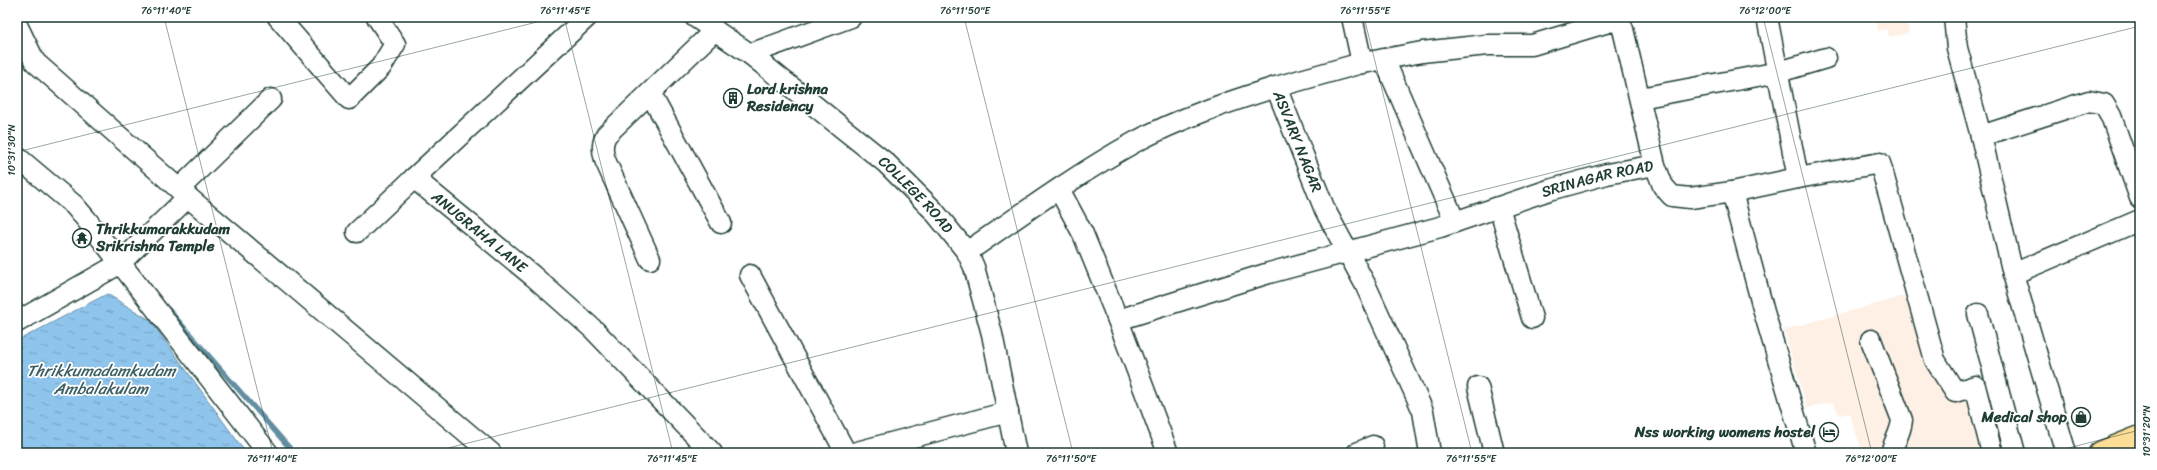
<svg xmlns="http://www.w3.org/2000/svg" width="2157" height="470" font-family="Sriracha,sans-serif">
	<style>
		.built { fill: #fef0e5 }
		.water { fill: url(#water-ripples); stroke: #628ea2 }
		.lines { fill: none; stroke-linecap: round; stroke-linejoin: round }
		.stream { stroke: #628ea2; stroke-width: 5 }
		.minor-casing { stroke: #1f3d34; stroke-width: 23 }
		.major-casing { stroke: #1f3d34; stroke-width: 25 }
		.minor { stroke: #fff; stroke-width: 20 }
		.major { stroke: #fedd96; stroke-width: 22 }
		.ticks { fill: none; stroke: #1f3d34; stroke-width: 1; stroke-opacity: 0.45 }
		.labels { text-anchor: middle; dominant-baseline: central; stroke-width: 3.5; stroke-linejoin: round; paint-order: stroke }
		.poi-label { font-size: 15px; font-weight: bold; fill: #1f3d34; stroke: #fff; text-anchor: start }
		.street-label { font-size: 15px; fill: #1f3d34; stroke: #fff }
		.water-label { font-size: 16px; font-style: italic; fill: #3b5f62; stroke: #fff }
		.neatline { fill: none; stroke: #1f3d34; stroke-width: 1.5 }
		.ticks-label { font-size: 10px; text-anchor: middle; fill: #1f3d34 }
	</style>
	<defs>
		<pattern id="water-ripples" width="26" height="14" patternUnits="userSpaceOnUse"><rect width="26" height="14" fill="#8fc4ec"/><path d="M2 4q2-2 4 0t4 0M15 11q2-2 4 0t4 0" fill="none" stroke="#74a0c0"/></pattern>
	</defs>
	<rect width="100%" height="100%" fill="#fff"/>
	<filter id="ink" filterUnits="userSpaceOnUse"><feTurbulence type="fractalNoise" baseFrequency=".025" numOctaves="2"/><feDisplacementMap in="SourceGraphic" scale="8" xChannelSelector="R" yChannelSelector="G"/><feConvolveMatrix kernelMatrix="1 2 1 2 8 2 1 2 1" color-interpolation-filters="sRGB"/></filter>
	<g filter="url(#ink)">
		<g class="built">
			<polygon points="1884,17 1906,17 1909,33 1889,37 1886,29 1878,31 1877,19"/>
			<polygon points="1911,294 1931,363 1970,392 1986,453 1863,453 1849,413 1840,415 1833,402 1807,408 1784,330"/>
		</g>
		<polygon class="water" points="107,294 150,320 246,453 17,453 17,341"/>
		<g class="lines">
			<polyline class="stream" points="168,309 294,453"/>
			<defs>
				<g id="minor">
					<polyline points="278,17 349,99 381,67 395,44 377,17"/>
					<path id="s1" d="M 587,17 L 414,178 L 533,276 L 594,330 L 712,453"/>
					<path id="s2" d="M 695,17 L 750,54 L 886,163 L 933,210 L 967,252 L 974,267 L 992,334 L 1016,453"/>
					<polyline points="1352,17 1362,63"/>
					<polyline points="1767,17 1798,178"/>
					<polyline points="1954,17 1957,48 1981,136 2013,274"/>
					<polyline points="17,25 35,62 188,197 491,453"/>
					<polyline points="750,54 851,17"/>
					<polyline points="1384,59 1455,222"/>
					<polyline points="1276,87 1358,64 1422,52 1487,45 1532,45 1612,21 1619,23 1623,29 1655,165"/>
					<polyline points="650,93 721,223"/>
					<polyline points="1640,98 1779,72 1826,58"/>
					<polyline points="1981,136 2089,101 2104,104 2111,116 2140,198"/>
					<polyline points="17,157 74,205 86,219 268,453"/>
					<polyline points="179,189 271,99"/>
					<polyline points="1059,189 1083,234 1118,320"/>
					<polyline points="1732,192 1798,178 1880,163 1935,360 1955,392 1975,386 1992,453"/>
					<polyline points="1499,207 1532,318"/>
					<polyline points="357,232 414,178"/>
					<path id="s3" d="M 967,252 C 1022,214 1077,174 1135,142 C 1180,118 1228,102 1276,87 L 1325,210 L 1365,284 L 1423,411 L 1430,453"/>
					<path d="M 650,259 L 605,160 C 602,150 602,144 606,135 L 715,30"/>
					<polyline points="750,275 846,453"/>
					<polyline points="1978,314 2015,453"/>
					<polyline points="17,322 119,264 188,197"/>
					<path d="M 1871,340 L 1902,420 C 1901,433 1894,441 1891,453"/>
					<polyline points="1478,387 1494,453"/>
					<polyline points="853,453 1008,412"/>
					<path id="s4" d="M 1168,453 L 1118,320 L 1269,273 L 1440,227 L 1549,190 L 1607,174 L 1655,165 L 1663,186 L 1672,196 L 1690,198 L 1732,192 L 1764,312 L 1806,453"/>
					<polyline points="1357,453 1373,446"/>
					<polyline points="2066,453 2013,274 2140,220"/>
				</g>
				<polyline id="major" points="2100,453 2140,437"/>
			</defs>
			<use href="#minor" class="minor-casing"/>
			<use href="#major" class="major-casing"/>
			<use href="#minor" class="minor"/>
			<use href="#major" class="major"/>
		</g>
	</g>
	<path class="ticks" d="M 164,17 L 273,453M 564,17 L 673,453M 964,17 L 1073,453M 1364,17 L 1472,453M 1763,17 L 1872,453M 17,152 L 557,17M 428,453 L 2140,26M 2048,453 L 2140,430"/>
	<defs>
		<symbol id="building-ring" viewBox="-11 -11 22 22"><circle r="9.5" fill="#fff" stroke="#1f3d34" stroke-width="1.5"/><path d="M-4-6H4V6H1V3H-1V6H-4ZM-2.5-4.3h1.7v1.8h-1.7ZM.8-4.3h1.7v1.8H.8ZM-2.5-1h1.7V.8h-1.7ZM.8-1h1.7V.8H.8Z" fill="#1f3d34"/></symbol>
		<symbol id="temple-ring" viewBox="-11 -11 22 22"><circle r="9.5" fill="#fff" stroke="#1f3d34" stroke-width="1.5"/><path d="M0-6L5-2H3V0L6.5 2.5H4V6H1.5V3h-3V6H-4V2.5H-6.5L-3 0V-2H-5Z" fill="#1f3d34"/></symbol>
		<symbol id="shop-ring" viewBox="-11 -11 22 22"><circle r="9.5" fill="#fff" stroke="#1f3d34" stroke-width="1.5"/><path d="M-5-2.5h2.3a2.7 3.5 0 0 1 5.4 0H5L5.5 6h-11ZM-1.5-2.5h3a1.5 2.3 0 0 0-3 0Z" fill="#1f3d34"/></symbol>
		<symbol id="hotel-ring" viewBox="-11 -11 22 22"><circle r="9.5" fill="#fff" stroke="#1f3d34" stroke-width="1.5"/><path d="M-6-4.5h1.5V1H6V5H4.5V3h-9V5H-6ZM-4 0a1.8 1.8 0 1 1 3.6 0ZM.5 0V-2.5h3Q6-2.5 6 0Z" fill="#1f3d34"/></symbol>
	</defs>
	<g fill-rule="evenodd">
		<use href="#building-ring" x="722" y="87" width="22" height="22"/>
		<use href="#temple-ring" x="71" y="227" width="22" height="22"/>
		<use href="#shop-ring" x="2070" y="406" width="22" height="22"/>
		<use href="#hotel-ring" x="1818" y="421" width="22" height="22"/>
	</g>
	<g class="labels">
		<g class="poi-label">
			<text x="747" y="89">Lord krishna<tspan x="747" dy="17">Residency</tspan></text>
			<text x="96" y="229">Thrikkumarakkudam<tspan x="96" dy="17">Srikrishna Temple</tspan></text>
			<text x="2067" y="417" text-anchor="end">Medical shop</text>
			<text x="1815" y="432" text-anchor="end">Nss working womens hostel</text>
		</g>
		<g class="street-label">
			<text stroke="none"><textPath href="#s3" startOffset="411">ASVARY NAGAR</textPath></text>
			<text stroke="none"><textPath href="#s4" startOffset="642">SRINAGAR ROAD</textPath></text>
			<text stroke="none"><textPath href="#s2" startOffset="284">COLLEGE ROAD</textPath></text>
			<text stroke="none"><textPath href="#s1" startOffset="321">ANUGRAHA LANE</textPath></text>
		</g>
		<g class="water-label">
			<text x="101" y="370">Thrikkumadamkudam<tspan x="101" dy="18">Ambalakulam</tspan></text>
		</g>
	</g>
	<rect width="2157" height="470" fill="none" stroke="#fff" stroke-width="44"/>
	<rect x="22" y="22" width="2113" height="426" class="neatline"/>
	<g class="ticks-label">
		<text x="166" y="14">76°11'40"E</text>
		<text x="565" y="14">76°11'45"E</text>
		<text x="965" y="14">76°11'50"E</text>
		<text x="1365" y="14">76°11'55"E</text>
		<text x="1765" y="14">76°12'00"E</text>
		<text transform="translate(11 150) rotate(-90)" y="4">10°31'30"N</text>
		<text transform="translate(2146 431) rotate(-90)" y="4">10°31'20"N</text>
		<text x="272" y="462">76°11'40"E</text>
		<text x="672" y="462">76°11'45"E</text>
		<text x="1071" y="462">76°11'50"E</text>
		<text x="1471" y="462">76°11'55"E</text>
		<text x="1871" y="462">76°12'00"E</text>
	</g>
</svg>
